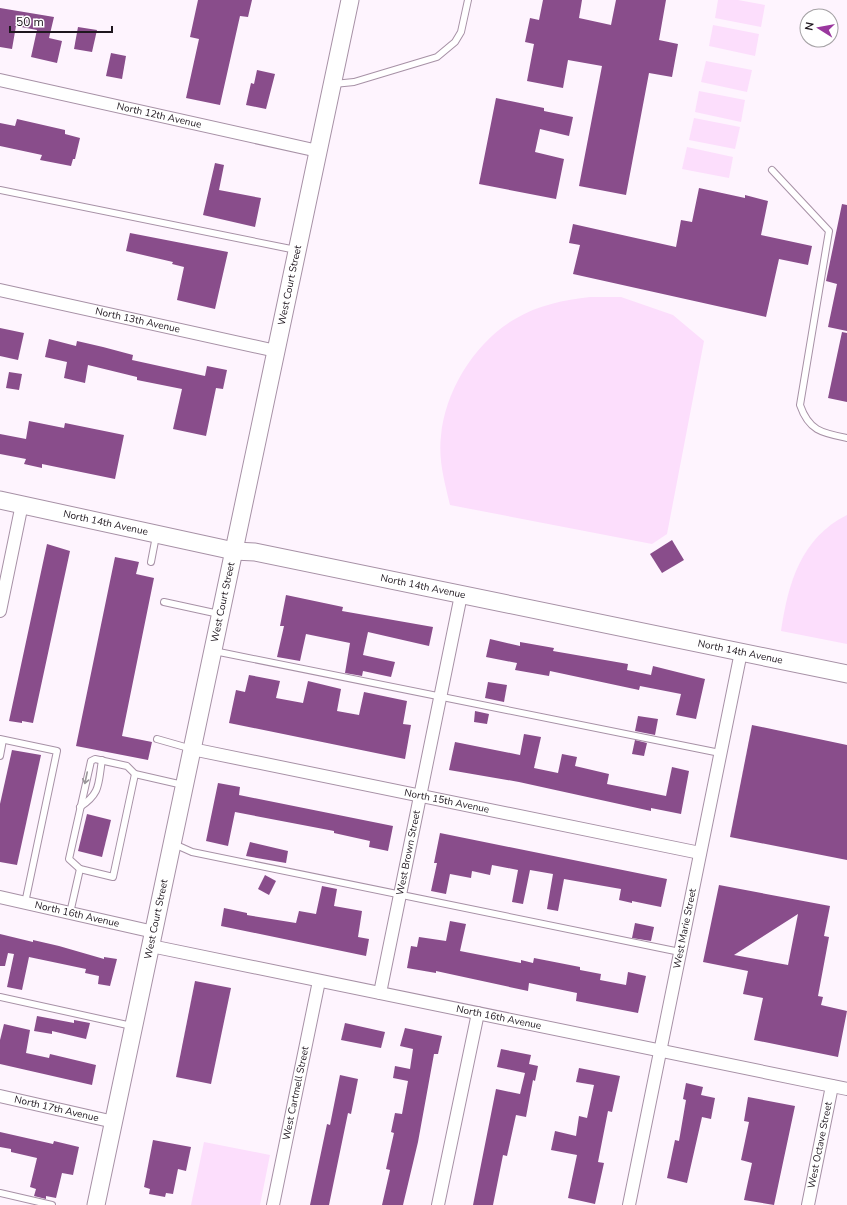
<svg xmlns="http://www.w3.org/2000/svg" width="847" height="1205" font-family="'Nunito Sans',sans-serif">
	<style>
		.green { fill: #fcdefc }
		.building { fill: #894d8b; fill-rule: evenodd }
		.lines { fill: none; stroke-linecap: round; stroke-linejoin: round }
		.lane-casing { stroke: #a791a6; stroke-width: 8 }
		.street-casing { stroke: #a791a6; stroke-width: 14 }
		.secondary-casing { stroke: #a791a6; stroke-width: 19 }
		.lane { stroke: #fff; stroke-width: 6 }
		.street { stroke: #fff; stroke-width: 12 }
		.secondary { stroke: #fff; stroke-width: 17 }
		.oneway { stroke: #9a969a }
		.labels { text-anchor: middle; dominant-baseline: central; stroke-width: 4; stroke-linejoin: round; paint-order: stroke }
		.street-label { font-size: 10px; fill: #1e161e; stroke: #fff }
	</style>
	<rect width="100%" height="100%" fill="#fef4fe"/>
	<g class="green">
		<polygon points="718,0 738,0 765,5 761,27 715,18"/>
		<polygon points="713,25 759,34 755,56 709,46"/>
		<polygon points="706,61 752,70 747,92 701,82"/>
		<polygon points="699,91 745,100 741,122 695,112"/>
		<polygon points="694,118 740,127 735,149 689,140"/>
		<polygon points="687,147 733,157 729,178 682,169"/>
		<path d="M 590,297 L 621,297 L 673,315 L 704,341 L 667,534 L 652,544 L 450,505 C 445,483 438,460 441,436 C 445,391 475,342 515,319 C 538,305 564,300 590,297 Z"/>
		<path d="M 847,515 L 847,644 L 781,631 C 788,583 801,538 847,515 Z"/>
		<polygon points="204,1142 270,1155 260,1205 191,1205"/>
	</g>
	<g class="building">
		<polygon points="198,0 252,0 248,17 240,16 220,105 186,98 199,39 190,37"/>
		<polygon points="543,0 582,0 579,18 611,25 616,0 666,0 659,40 678,44 672,77 649,73 626,195 579,186 602,66 568,60 563,88 527,81 534,44 525,42 530,18 539,20"/>
		<polygon points="0,8 54,17 49,38 62,41 57,63 31,57 37,30 16,26 12,49 0,47"/>
		<polygon points="78,27 97,30 92,52 74,49"/>
		<polygon points="111,53 126,56 122,79 106,76"/>
		<polygon points="257,70 275,74 266,109 246,105 251,83 254,84"/>
		<polygon points="496,98 544,108 544,111 573,117 569,136 540,129 535,152 564,159 556,199 479,184"/>
		<polygon points="17,119 65,130 65,134 80,138 75,159 73,159 71,166 40,160 42,155 0,146 0,123 15,126"/>
		<polygon points="215,163 224,165 219,190 261,198 255,227 203,215"/>
		<polygon points="699,188 745,198 745,195 768,201 761,235 812,246 808,265 779,259 766,317 573,274 580,245 569,243 573,224 676,247 681,220 692,222"/>
		<polygon points="842,204 847,205 847,331 828,327 837,284 826,281"/>
		<polygon points="130,233 228,252 215,309 177,300 184,267 172,264 173,262 126,251"/>
		<polygon points="0,328 24,333 18,360 0,356"/>
		<polygon points="842,332 847,333 847,402 828,398"/>
		<polygon points="49,339 76,346 77,341 103,347 133,355 132,360 205,376 207,366 227,370 223,389 216,388 206,436 173,429 182,389 137,380 137,377 88,365 85,383 64,378 67,362 45,357"/>
		<polygon points="9,372 22,374 19,390 6,388"/>
		<polygon points="29,421 64,428 65,423 124,435 115,479 42,464 42,468 24,464 26,459 0,454 0,434 26,439"/>
		<polygon points="672,540 684,560 662,573 650,554"/>
		<polygon points="47,544 70,551 33,723 22,721 22,723 9,721"/>
		<polygon points="115,557 139,562 136,574 154,578 122,736 152,742 148,760 76,746"/>
		<polygon points="286,595 343,607 342,611 433,627 429,646 368,632 363,655 395,662 391,677 363,671 362,676 345,673 350,643 306,634 300,661 277,657 284,626 280,626"/>
		<polygon points="490,639 520,646 520,642 554,648 553,651 628,664 627,670 651,675 653,666 705,679 696,719 676,715 681,694 640,686 639,690 550,671 549,676 515,670 517,663 486,657"/>
		<polygon points="249,675 280,681 276,698 303,703 308,681 341,689 337,711 359,715 364,692 407,701 403,724 411,725 405,759 229,723 236,690 245,692"/>
		<polygon points="488,682 507,685 504,702 485,698"/>
		<polygon points="475,711 489,714 487,724 474,722"/>
		<polygon points="638,716 658,719 655,735 635,731"/>
		<polygon points="752,725 847,745 847,860 730,837"/>
		<polygon points="524,734 541,737 534,768 558,773 562,754 577,757 575,766 609,774 607,784 666,796 672,767 689,771 681,814 651,808 651,811 519,782 449,770 455,742 520,755"/>
		<polygon points="635,740 647,743 644,756 632,754"/>
		<polygon points="12,750 41,755 17,865 0,862 0,804"/>
		<polygon points="218,783 240,787 239,795 393,826 388,851 369,847 370,841 334,833 334,831 235,812 228,846 206,841"/>
		<polygon points="87,814 111,820 102,857 78,851"/>
		<polygon points="440,833 667,879 661,907 632,901 632,903 619,900 621,889 564,879 558,911 547,909 553,874 530,870 523,904 512,902 518,870 492,865 490,875 472,871 471,878 450,874 446,894 431,891 437,863 434,863"/>
		<polygon points="250,842 288,851 286,863 246,856"/>
		<polygon points="265,875 276,881 269,895 258,889"/>
		<path d="M 719,885 L 830,906 L 824,936 L 829,937 L 818,996 L 823,997 L 821,1005 L 847,1011 L 838,1057 L 754,1040 L 763,998 L 743,994 L 748,971 L 703,962 ZM 798,914 L 788,965 L 734,955 Z"/>
		<polygon points="322,886 337,889 334,906 362,911 358,937 369,939 366,956 221,926 224,908 247,913 247,915 296,923 299,911 316,914"/>
		<polygon points="450,921 466,924 460,951 521,963 521,960 533,963 534,958 580,967 580,970 601,974 600,980 626,985 628,972 646,976 638,1013 576,1001 577,993 529,983 528,991 436,971 436,973 407,968 411,946 417,947 419,937 446,941"/>
		<polygon points="635,923 654,927 651,941 632,938"/>
		<polygon points="0,934 33,942 33,940 59,946 104,959 104,957 117,959 110,986 98,984 99,976 85,973 86,969 29,957 22,990 7,987 14,954 8,953 5,966 0,966"/>
		<polygon points="195,981 231,988 211,1084 176,1077"/>
		<polygon points="37,1016 74,1023 74,1020 90,1023 86,1039 52,1031 52,1034 34,1031"/>
		<polygon points="345,1023 385,1032 381,1048 341,1040"/>
		<polygon points="4,1024 30,1030 26,1053 49,1058 50,1054 96,1065 92,1085 0,1064 0,1040"/>
		<polygon points="405,1028 442,1036 438,1054 434,1054 418,1142 403,1205 382,1205 390,1170 386,1169 394,1133 391,1132 395,1113 402,1114 408,1081 393,1078 395,1066 410,1069 413,1049 400,1046"/>
		<polygon points="501,1049 531,1055 529,1064 538,1066 535,1081 533,1080 526,1117 516,1115 507,1156 503,1155 493,1205 473,1205 496,1089 520,1094 525,1073 497,1067"/>
		<polygon points="579,1068 620,1076 612,1112 608,1111 598,1162 604,1163 595,1204 568,1198 577,1155 551,1150 555,1131 576,1136 579,1116 587,1118 594,1085 576,1082"/>
		<polygon points="340,1075 358,1079 351,1114 348,1113 329,1205 310,1205 327,1124 330,1125"/>
		<polygon points="686,1083 703,1087 701,1095 715,1098 711,1119 702,1117 687,1183 667,1178 675,1140 679,1141 686,1100 683,1099"/>
		<polygon points="748,1097 795,1106 774,1205 744,1200 752,1163 741,1160 749,1122 744,1121"/>
		<polygon points="0,1132 53,1144 54,1141 79,1147 73,1175 62,1173 56,1198 46,1196 46,1199 34,1196 36,1189 30,1187 37,1158 11,1152 11,1149 0,1147"/>
		<polygon points="153,1140 191,1147 186,1171 178,1169 173,1194 166,1193 165,1197 149,1194 150,1189 144,1187"/>
	</g>
	<g class="lines">
		<defs>
			<g id="lane">
				<polyline points="334,84 354,82 437,57 455,42 461,32 468,0"/>
				<path d="M 772,170 L 829,231 L 800,405 C 809,431 822,433 847,438"/>
				<polyline points="0,190 296,250"/>
				<polyline points="151,562 156,536"/>
				<polyline points="164,602 219,614"/>
				<polyline points="214,651 720,753"/>
				<polyline points="0,739 57,751 25,903"/>
				<polyline points="157,739 192,749"/>
				<polyline points="0,756 3,740"/>
				<path d="M 80,807 C 101,793 98,784 102,760"/>
				<polyline points="174,844 192,852 680,952"/>
				<polyline points="80,869 69,859 91,761 95,759 127,766 135,774"/>
				<polyline points="70,913 80,869 113,877 135,774 183,785"/>
				<polyline points="0,997 132,1026"/>
				<polyline points="0,1193 52,1205"/>
			</g>
			<g id="street">
				<path id="s1" d="M 0,80 L 318,151"/>
				<path id="s2" d="M 0,290 L 276,351"/>
				<polyline points="0,611 22,504"/>
				<path id="s3" d="M 192,749 L 700,853"/>
				<path id="s4" d="M 0,897 L 154,932"/>
				<path id="s5" d="M 151,946 L 847,1089"/>
				<path id="s6" d="M 380,993 L 461,595"/>
				<path id="s7" d="M 0,1096 L 114,1122"/>
				<path id="s8" d="M 273,1205 L 319,981"/>
				<polyline points="438,1205 478,1013"/>
				<path id="s9" d="M 629,1205 L 741,652"/>
				<path id="s10" d="M 808,1205 L 832,1086"/>
			</g>
			<g id="secondary">
				<path id="s11" d="M 0,500 L 234,551 L 255,552 L 847,674"/>
				<path id="s12" d="M 96,1205 L 350,0"/>
			</g>
		</defs>
		<use href="#lane" class="lane-casing"/>
		<use href="#street" class="street-casing"/>
		<use href="#secondary" class="secondary-casing"/>
		<use href="#lane" class="lane"/>
		<use href="#street" class="street"/>
		<use href="#secondary" class="secondary"/>
	</g>
	<defs><path id="oneway-shaft" d="M-6 0H5M1.5-3L5.5 0L1.5 3" fill="none" stroke-width="1.6" stroke-linecap="round" stroke-linejoin="round"/></defs>
	<use class="oneway" href="#oneway-shaft" transform="translate(86 778) rotate(102)"/>
	<g class="labels">
		<g class="street-label">
			<text stroke="none"><textPath href="#s1" startOffset="163">North 12th Avenue</textPath></text>
			<text stroke="none"><textPath href="#s12" startOffset="940">West Court Street</textPath></text>
			<text stroke="none"><textPath href="#s2" startOffset="141">North 13th Avenue</textPath></text>
			<text stroke="none"><textPath href="#s11" startOffset="108">North 14th Avenue</textPath></text>
			<text stroke="none"><textPath href="#s11" startOffset="432">North 14th Avenue</textPath></text>
			<text stroke="none"><textPath href="#s12" startOffset="616">West Court Street</textPath></text>
			<text stroke="none"><textPath href="#s11" startOffset="756">North 14th Avenue</textPath></text>
			<text stroke="none"><textPath href="#s3" startOffset="260">North 15th Avenue</textPath></text>
			<text stroke="none"><textPath href="#s6" startOffset="143">West Brown Street</textPath></text>
			<text stroke="none"><textPath href="#s4" startOffset="79">North 16th Avenue</textPath></text>
			<text stroke="none"><textPath href="#s12" startOffset="292">West Court Street</textPath></text>
			<text stroke="none"><textPath href="#s9" startOffset="282">West Marie Street</textPath></text>
			<text stroke="none"><textPath href="#s5" startOffset="355">North 16th Avenue</textPath></text>
			<text stroke="none"><textPath href="#s8" startOffset="114">West Cartmell Street</textPath></text>
			<text stroke="none"><textPath href="#s7" startOffset="58">North 17th Avenue</textPath></text>
			<text stroke="none"><textPath href="#s10" startOffset="61">West Octave Street</textPath></text>
		</g>
	</g>
	<g transform="translate(819 28) rotate(281)"><circle r="19" fill="#ffffff" stroke="#a5a2a5"/>
	<path d="M0-3L7 15L0 10L-7 15Z" fill="#9a379e"/>
	<text y="-6" font-size="11" font-weight="bold" text-anchor="middle" fill="#1e161e">N</text>
	</g>
	<path d="M10 26v6h102v-6" fill="none" stroke="#1e161e" stroke-width="2"/>
	<text x="16" y="26" font-size="12" fill="#1e161e" stroke="#ffffff" stroke-width="3" paint-order="stroke">50 m</text>
</svg>
